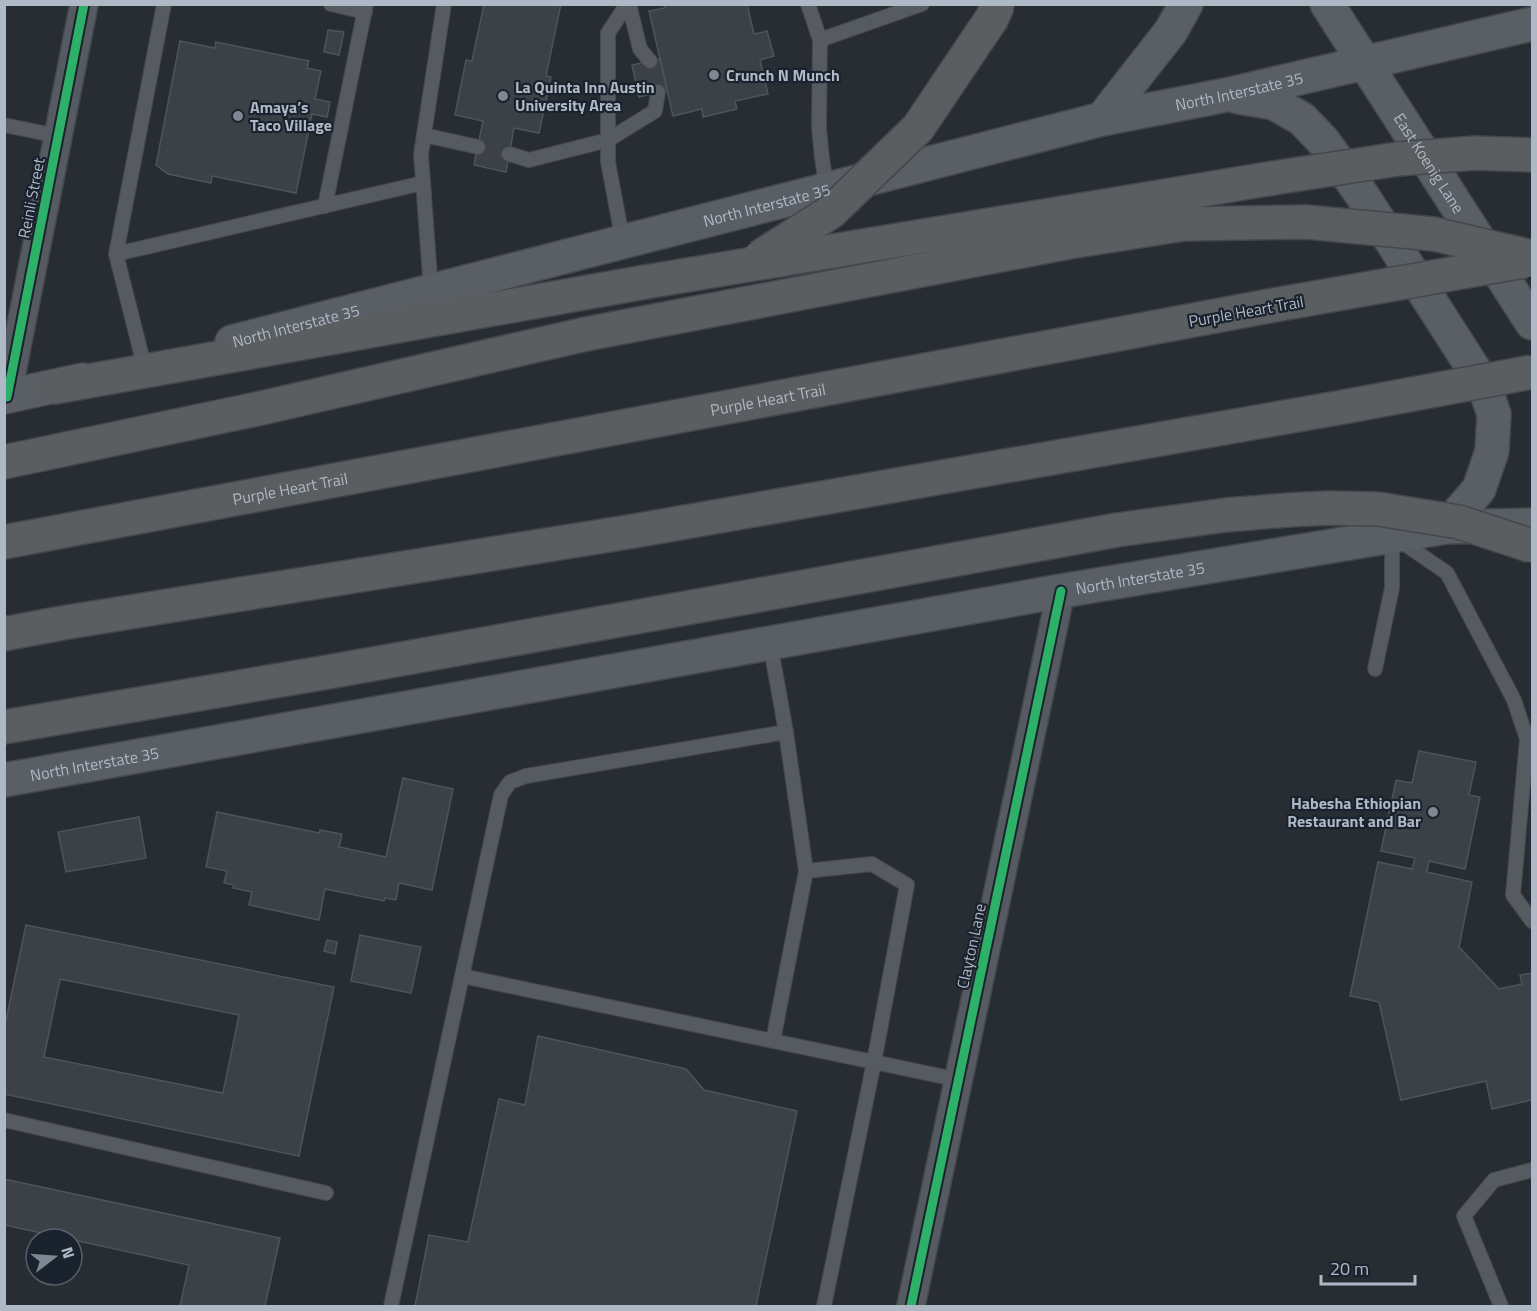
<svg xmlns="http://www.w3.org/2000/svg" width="1537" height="1311" font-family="'Titillium Web',sans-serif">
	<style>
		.building { fill: #3c4147; stroke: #4e545b; stroke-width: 1.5; fill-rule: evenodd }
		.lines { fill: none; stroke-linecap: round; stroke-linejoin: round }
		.service-casing { stroke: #44494e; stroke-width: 16 }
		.minor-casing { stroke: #44494e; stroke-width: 30 }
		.secondary-casing { stroke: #44494e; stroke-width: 36 }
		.motorway-casing { stroke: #43484f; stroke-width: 36 }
		.service { stroke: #565a61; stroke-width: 14 }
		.minor { stroke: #565a61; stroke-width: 27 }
		.secondary { stroke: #5a5f66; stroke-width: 33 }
		.motorway { stroke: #5b5e61; stroke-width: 33 }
		.motorway-bridge-casing { stroke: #43484f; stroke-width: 36; stroke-linecap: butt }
		.motorway-bridge { stroke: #5b5e61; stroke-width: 33 }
		.cycleway-casing { stroke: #1a232d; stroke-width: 13 }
		.cycleway { stroke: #2db169; stroke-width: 9 }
		.poi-dot { fill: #7f8792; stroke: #1a232d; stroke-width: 2 }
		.labels { text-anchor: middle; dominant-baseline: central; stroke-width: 4.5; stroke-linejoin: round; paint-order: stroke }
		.poi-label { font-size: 16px; font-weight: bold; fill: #afb8c5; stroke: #1a232d; text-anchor: start }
		.street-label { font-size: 16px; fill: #afb8c5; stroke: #1a232d }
	</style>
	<rect width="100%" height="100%" fill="#272d33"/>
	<g class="building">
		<polygon points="484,4 561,4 546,76 551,77 539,133 514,128 506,172 474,165 483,121 455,115 466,60 472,61"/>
		<polygon points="664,4 747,4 754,34 767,31 774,56 760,60 768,94 735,101 737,109 703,117 702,109 673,116 649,11 665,8"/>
		<polygon points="328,30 344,32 339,55 324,52"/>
		<polygon points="180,41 215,48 216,42 309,61 307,68 321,71 315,99 330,102 327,117 312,114 296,193 212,176 211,183 168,174 156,165"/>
		<polygon points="660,59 667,90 639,97 632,65"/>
		<polygon points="1419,751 1476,762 1469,795 1480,797 1465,869 1429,861 1427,872 1472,882 1459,947 1499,989 1522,984 1520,975 1532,973 1532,1100 1492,1109 1486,1081 1401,1100 1379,1002 1350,996 1378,862 1412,869 1415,858 1381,851 1396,780 1412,783"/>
		<polygon points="403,778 453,789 432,890 399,883 396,900 385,898 384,901 325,889 319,920 249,905 252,892 233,888 234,885 224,883 227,871 206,867 217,812 319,833 320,830 342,834 339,847 386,857"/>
		<polygon points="139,817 146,858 66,872 58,832"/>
		<path d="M 26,925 L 334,987 L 299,1156 L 4,1094 L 4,1030 ZM 60,979 L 239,1015 L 223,1093 L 44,1057 Z"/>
		<polygon points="360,935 421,947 411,993 351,981"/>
		<polygon points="327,940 337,942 335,954 324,951"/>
		<polygon points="538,1036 686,1069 704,1090 797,1111 756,1306 415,1306 429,1235 468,1242 499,1099 525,1105"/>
		<polygon points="4,1179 280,1238 265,1306 180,1306 189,1265 4,1225"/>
	</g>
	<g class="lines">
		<defs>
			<g id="service">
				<polyline points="164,4 116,254 423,183"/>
				<polyline points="331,4 365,12"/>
				<polyline points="629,4 640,49 650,61"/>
				<polyline points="808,4 820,40"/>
				<polyline points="4,125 58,136"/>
				<polyline points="424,135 478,147"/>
				<polyline points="509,154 529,160 608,140 655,111 658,92"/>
				<polyline points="827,190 822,158 819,128 820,40 922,4"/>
				<polyline points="325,206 366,4"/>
				<polyline points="623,242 608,162 608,33 627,4"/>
				<polyline points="116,254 144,365"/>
				<polyline points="431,291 421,154 444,4"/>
				<polyline points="1399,540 1447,573 1514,700 1527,739 1532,741"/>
				<polyline points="770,643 786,732 806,871 773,1041 874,1062 824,1306"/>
				<polyline points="1375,669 1392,588 1392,536"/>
				<polyline points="1527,739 1513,895 1532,921"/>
				<polyline points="806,871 872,864 907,885 874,1062 959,1080"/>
				<polyline points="462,976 773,1041"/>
				<polyline points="4,1120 326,1193"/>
				<polyline points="391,1306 501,795 510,782 526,776 786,732"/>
				<polyline points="1501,1306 1464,1216 1494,1180 1532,1170"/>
			</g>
			<g id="minor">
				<polyline points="7,397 84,4"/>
				<polyline points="911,1306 1061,591"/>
			</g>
			<g id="secondary">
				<path id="s1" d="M 1327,4 L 1532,323"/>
				<polyline points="1238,97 1274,103 1302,119 1324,142 1362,195 1484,385 1494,414 1492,451 1479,489 1446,527"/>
				<polyline points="1102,119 1171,31 1186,4"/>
				<path id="s2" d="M 232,342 L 1102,119 L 1226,95 L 1532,24"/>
				<polyline points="4,397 83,380"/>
				<path id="s3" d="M 4,780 L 1061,591 L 1446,527 L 1532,525"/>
			</g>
			<g id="motorway">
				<polyline points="55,387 645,282"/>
				<polyline points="4,462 257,409 586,334"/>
				<path id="s4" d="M 4,542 L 1269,306"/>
				<polyline points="4,634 62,623 634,531 1343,407"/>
				<polyline points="4,727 328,672 748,597"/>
			</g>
		</defs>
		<use href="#service" class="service-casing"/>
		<use href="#minor" class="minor-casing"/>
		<use href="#secondary" class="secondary-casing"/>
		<use href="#motorway" class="motorway-casing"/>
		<use href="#service" class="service"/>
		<use href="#minor" class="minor"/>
		<use href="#secondary" class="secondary"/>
		<use href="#motorway" class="motorway"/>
		<defs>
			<g id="motorway-bridge">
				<polyline points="760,257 832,211 918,128 992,18 998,4"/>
				<polyline points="645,282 1280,177 1398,159 1475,153 1532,155"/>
				<polyline points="1269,306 1525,261"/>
				<polyline points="586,334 1069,242 1184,224 1306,222 1434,234 1532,257"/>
				<polyline points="1343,407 1532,372"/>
				<polyline points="748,597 1117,530 1226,515 1288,510 1328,508 1378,509 1459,522 1532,546"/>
			</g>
		</defs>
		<use href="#motorway-bridge" class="motorway-bridge-casing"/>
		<use href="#motorway-bridge" class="motorway-bridge"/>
		<defs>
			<g id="cycleway">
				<polyline points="7,397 84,4"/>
				<polyline points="911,1306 1061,591"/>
			</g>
		</defs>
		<use href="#cycleway" class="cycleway-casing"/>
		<use href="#cycleway" class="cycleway"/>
	</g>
	<g class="poi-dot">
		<circle cx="714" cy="75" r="6"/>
		<circle cx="503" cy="96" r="6"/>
		<circle cx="238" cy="116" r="6"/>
		<circle cx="1433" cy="812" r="6"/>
	</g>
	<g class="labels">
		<g class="poi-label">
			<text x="726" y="75">Crunch N Munch</text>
			<text x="515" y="87">La Quinta Inn Austin<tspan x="515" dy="18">University Area</tspan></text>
			<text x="250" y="107">Amaya’s<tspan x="250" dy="18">Taco Village</tspan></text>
			<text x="1421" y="803" text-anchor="end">Habesha Ethiopian<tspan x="1421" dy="18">Restaurant and Bar</tspan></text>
		</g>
		<g class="street-label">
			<text stroke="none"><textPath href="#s2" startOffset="1038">North Interstate 35</textPath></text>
			<text stroke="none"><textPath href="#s1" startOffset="189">East Koenig Lane</textPath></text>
			<text transform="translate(31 198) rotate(-79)">Reinli Street</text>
			<text stroke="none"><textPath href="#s2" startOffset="552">North Interstate 35</textPath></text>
			<text transform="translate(1246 311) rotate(-10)">Purple Heart Trail</text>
			<text stroke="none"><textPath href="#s2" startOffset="66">North Interstate 35</textPath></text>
			<text stroke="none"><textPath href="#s4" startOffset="777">Purple Heart Trail</textPath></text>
			<text stroke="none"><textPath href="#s4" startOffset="291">Purple Heart Trail</textPath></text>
			<text stroke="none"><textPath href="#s3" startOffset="1154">North Interstate 35</textPath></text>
			<text stroke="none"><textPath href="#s3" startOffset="92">North Interstate 35</textPath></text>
			<text transform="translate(971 946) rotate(-78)">Clayton Lane</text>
		</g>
	</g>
	<rect width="1537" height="1311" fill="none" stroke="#afb8c5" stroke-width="12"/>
	<g transform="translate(54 1257) rotate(73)"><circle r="28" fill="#1a232d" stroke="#565f6a" stroke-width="1.5"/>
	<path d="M0-4.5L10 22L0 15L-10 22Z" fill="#7f8792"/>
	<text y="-9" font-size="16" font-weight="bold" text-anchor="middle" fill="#afb8c5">N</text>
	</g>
	<path d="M1321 1275v9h94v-9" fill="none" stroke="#afb8c5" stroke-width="3"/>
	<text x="1330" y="1275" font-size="18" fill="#afb8c5" stroke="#1a232d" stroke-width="4.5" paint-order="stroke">20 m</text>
</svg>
